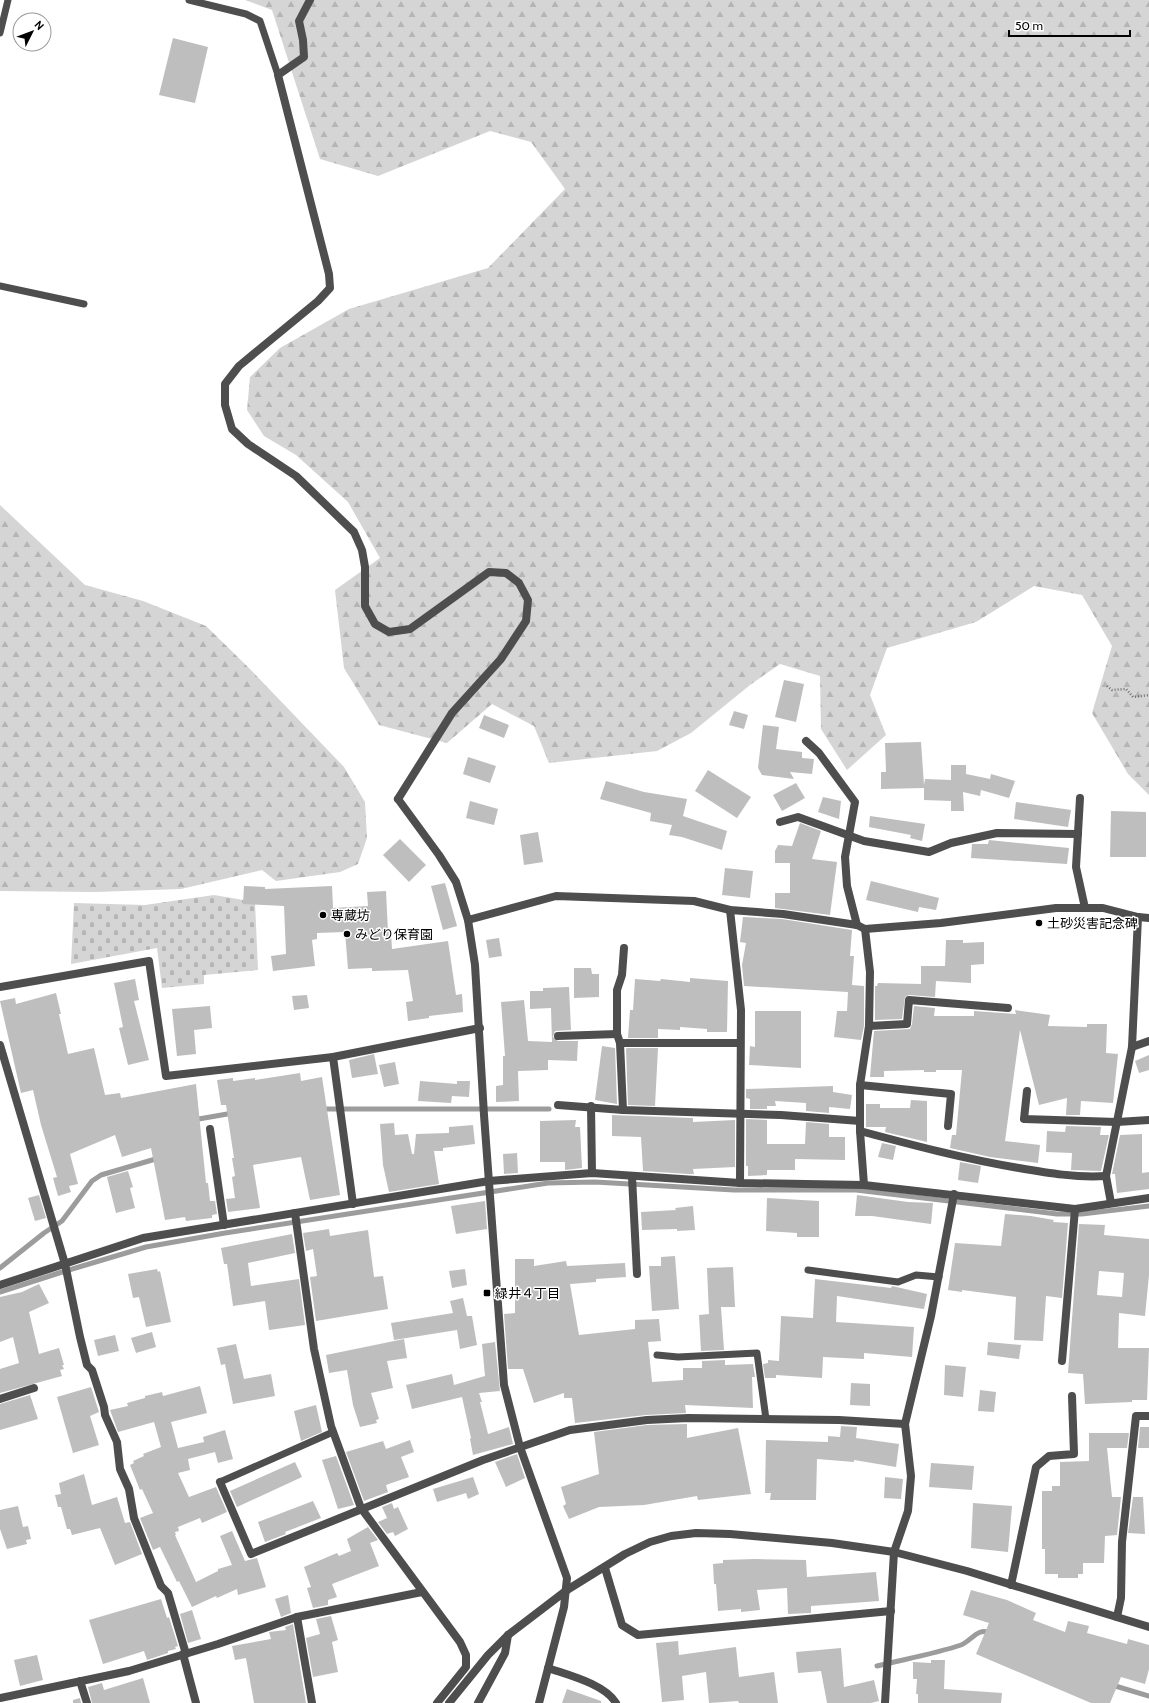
<svg xmlns="http://www.w3.org/2000/svg" width="1149" height="1703" font-family="Cabin,'Noto Sans JP',sans-serif">
	<style>
		.forest { fill: url(#forest-firs) }
		.cemetery { fill: url(#cemetery-stones) }
		.lines { fill: none; stroke-linecap: round; stroke-linejoin: round }
		.stream { stroke: #9c9c9c; stroke-width: 5 }
		.building { fill: #bebebe; fill-rule: evenodd }
		.path { stroke: #707070; stroke-width: 2.5; stroke-dasharray: 1 2; stroke-linecap: butt }
		.service { stroke: #4e4e4e; stroke-width: 7 }
		.minor { stroke: #4e4e4e; stroke-width: 8 }
		.tertiary { stroke: #4e4e4e; stroke-width: 8 }
		.poi-dot { fill: #000; stroke: #fff; stroke-width: 1.5 }
		.labels { text-anchor: middle; dominant-baseline: central; stroke-width: 3; stroke-linejoin: round; paint-order: stroke }
		.poi-label { font-size: 13px; fill: #000; stroke: #fff; text-anchor: start }
	</style>
	<defs>
		<pattern id="forest-firs" width="22" height="20" patternUnits="userSpaceOnUse"><rect width="22" height="20" fill="#d5d5d5"/><path d="M5 1l3.5 6h-7zM16 11l3.5 6h-7z" fill="#b5b5b5"/></pattern>
		<pattern id="cemetery-stones" width="16" height="16" patternUnits="userSpaceOnUse"><rect width="16" height="16" fill="#d5d5d5"/><path d="M2 7V4a2 2 0 0 1 4 0v3zM10 15v-3a2 2 0 0 1 4 0v3z" fill="#b5b5b5"/></pattern>
	</defs>
	<rect width="100%" height="100%" fill="#fff"/>
	<g class="forest">
		<polygon points="245,0 1149,0 1149,795 1128,774 1092,713 1112,646 1082,595 1034,586 976,622 887,648 870,695 886,735 847,770 821,729 820,676 780,664 750,685 691,733 657,751 549,763 534,726 492,704 447,743 379,725 344,668 335,590 380,558 348,502 296,455 264,436 247,410 250,377 280,348 349,309 488,268 565,189 531,142 490,131 378,176 320,159 272,10"/>
		<polygon points="0,505 85,585 143,601 206,626 251,670 344,767 365,802 367,838 358,864 340,872 276,881 262,870 181,889 95,892 0,891"/>
	</g>
	<polygon class="cemetery" points="214,895 255,902 258,970 204,975 204,984 162,988 157,948 71,964 74,903 145,905"/>
	<g class="lines">
		<g class="stream">
			<polyline points="320,1109 549,1109"/>
			<polyline points="193,1120 233,1113"/>
			<polyline points="0,1268 44,1233 62,1221 92,1181 101,1175 159,1158"/>
			<polyline points="0,1292 59,1273 146,1247 225,1233 548,1183 595,1182 734,1190 856,1190 1057,1214 1082,1214 1149,1206"/>
			<path d="M 877,1666 C 905,1659 934,1654 961,1645 C 971,1641 978,1627 990,1633"/>
			<polyline points="1112,1685 1149,1696"/>
		</g>
	</g>
	<g class="building">
		<polygon points="173,38 208,47 195,103 159,95"/>
		<polygon points="784,680 804,684 796,722 775,717"/>
		<polygon points="734,711 748,715 744,729 729,725"/>
		<polygon points="484,715 509,725 504,738 479,728"/>
		<polygon points="763,725 779,727 776,749 802,752 802,758 814,759 812,774 790,772 794,779 762,775 758,768"/>
		<polygon points="921,742 924,785 925,779 951,780 951,765 966,765 966,774 990,779 991,774 1015,781 1009,798 981,790 980,796 963,792 964,811 951,811 951,801 924,800 924,788 881,789 881,772 886,772 885,743"/>
		<polygon points="468,757 496,766 490,783 463,774"/>
		<polygon points="708,770 751,797 737,818 695,791"/>
		<polygon points="606,781 644,792 687,799 683,816 727,831 722,850 682,837 669,835 672,825 650,821 651,813 600,799"/>
		<polygon points="796,783 805,798 782,811 773,795"/>
		<polygon points="823,797 841,801 839,819 818,812"/>
		<polygon points="470,801 498,809 494,825 466,818"/>
		<polygon points="1016,802 1071,810 1068,827 1014,819"/>
		<polygon points="1111,811 1146,812 1146,857 1110,857"/>
		<polygon points="870,816 925,824 922,841 910,838 911,835 869,827"/>
		<polygon points="800,823 821,831 812,859 837,862 830,915 775,908 775,893 790,893 790,863 775,863 775,851 778,845 792,846"/>
		<polygon points="538,832 543,862 524,865 520,835"/>
		<polygon points="400,839 426,865 409,882 383,855"/>
		<polygon points="989,840 1069,848 1067,864 971,858 972,844 988,844"/>
		<polygon points="725,868 753,871 750,898 722,895"/>
		<polygon points="871,881 939,898 936,910 919,907 918,912 866,900"/>
		<polygon points="445,883 457,926 443,930 431,886"/>
		<polygon points="244,886 265,887 265,889 332,886 333,908 368,906 367,892 386,891 388,932 391,932 392,949 448,941 456,995 462,994 463,1012 429,1016 429,1018 408,1021 406,1002 413,1001 408,970 372,971 372,968 348,969 345,932 317,933 317,939 312,940 315,966 273,971 271,956 286,954 284,906 243,904"/>
		<polygon points="743,917 782,919 852,930 850,956 854,956 852,985 864,986 864,1026 861,1040 834,1037 837,1011 847,1011 848,992 744,986 742,965 746,943 740,942"/>
		<polygon points="499,938 502,956 489,958 486,940"/>
		<polygon points="946,940 963,940 963,943 984,942 984,964 971,965 971,983 936,981 935,997 909,995 905,997 902,1019 875,1020 875,986 877,986 878,983 921,984 921,966 945,966"/>
		<polygon points="574,968 591,968 592,974 599,974 599,997 574,998"/>
		<polygon points="690,978 728,981 727,1032 707,1032 707,1029 680,1027 680,1030 658,1029 658,1038 628,1038 630,1010 633,1010 635,979 660,981 661,979 690,982"/>
		<polygon points="135,979 139,1000 134,1001 149,1060 128,1065 119,1028 123,1027 114,983"/>
		<polygon points="569,987 571,1030 555,1031 553,1037 558,1041 578,1041 577,1061 548,1060 548,1070 518,1071 519,1101 496,1102 496,1086 503,1085 503,1056 505,1056 501,1002 524,1000 528,1041 552,1042 551,1008 530,1009 530,991 543,991 543,988"/>
		<polygon points="56,993 61,1014 59,1014 68,1054 94,1048 105,1095 120,1093 121,1098 196,1084 206,1183 208,1183 210,1201 215,1201 217,1214 212,1215 212,1218 186,1221 185,1217 165,1220 151,1148 122,1157 115,1135 70,1154 78,1184 69,1186 71,1192 58,1196 53,1178 57,1177 41,1125 33,1090 21,1093 0,1001 15,998 16,1004"/>
		<polygon points="307,995 309,1008 294,1010 292,996"/>
		<polygon points="210,1006 212,1028 194,1030 196,1054 177,1056 172,1009"/>
		<polygon points="914,1006 935,1008 934,1016 974,1016 974,1011 1016,1014 1015,1010 1050,1015 1048,1026 1087,1027 1087,1024 1107,1024 1106,1053 1118,1054 1113,1103 1081,1101 1080,1115 1066,1115 1067,1098 1039,1105 1020,1030 1005,1141 1040,1145 1038,1163 990,1157 950,1148 952,1135 956,1135 962,1070 936,1070 936,1072 924,1072 924,1070 884,1071 884,1077 870,1077 874,1031 910,1029 912,1024"/>
		<polygon points="755,1011 801,1011 801,1068 749,1065 750,1046 755,1047"/>
		<polygon points="602,1046 615,1048 617,1104 595,1100"/>
		<polygon points="627,1048 658,1048 655,1106 628,1105 626,1049"/>
		<polygon points="374,1054 378,1074 352,1078 349,1060"/>
		<polygon points="1149,1055 1149,1070 1139,1073 1135,1061"/>
		<polygon points="395,1062 399,1084 384,1087 379,1065"/>
		<polygon points="300,1073 301,1081 322,1077 340,1195 310,1200 301,1157 253,1165 260,1208 228,1212 226,1199 235,1198 232,1177 235,1176 232,1158 234,1158 226,1105 221,1105 217,1080 233,1078 233,1081 255,1078 255,1080"/>
		<polygon points="420,1081 457,1084 457,1081 470,1081 469,1097 452,1096 451,1103 418,1101"/>
		<polygon points="833,1086 833,1092 852,1095 850,1109 829,1107 829,1113 806,1111 806,1103 775,1101 776,1106 767,1106 767,1109 750,1109 750,1099 746,1098 746,1089"/>
		<polygon points="911,1100 927,1101 927,1142 885,1132 886,1127 866,1127 866,1104 880,1104 880,1108 910,1108"/>
		<polygon points="612,1115 692,1118 693,1118 693,1122 735,1120 735,1167 693,1169 694,1174 688,1174 643,1171 641,1137 612,1136"/>
		<polygon points="746,1119 767,1120 767,1144 805,1144 806,1122 829,1124 829,1137 845,1137 845,1160 795,1159 795,1170 767,1170 767,1175 748,1176 748,1166 746,1166"/>
		<polygon points="576,1120 575,1127 580,1127 582,1168 565,1170 565,1162 540,1162 540,1121"/>
		<polygon points="394,1123 395,1135 408,1134 412,1154 414,1154 416,1134 449,1133 449,1127 473,1125 475,1144 443,1148 443,1151 434,1151 439,1184 389,1192 383,1165 380,1124"/>
		<polygon points="1066,1126 1101,1127 1100,1135 1109,1135 1101,1171 1071,1170 1072,1153 1046,1152 1047,1131 1065,1132"/>
		<polygon points="1142,1134 1142,1173 1149,1172 1149,1189 1117,1193 1115,1174 1112,1174 1120,1135"/>
		<polygon points="882,1143 896,1146 893,1160 878,1157"/>
		<polygon points="517,1153 518,1173 504,1174 503,1154"/>
		<polygon points="960,1162 981,1166 978,1183 958,1180"/>
		<polygon points="128,1171 133,1187 130,1188 135,1208 116,1213 107,1177"/>
		<polygon points="39,1195 46,1218 35,1221 28,1198"/>
		<polygon points="857,1195 908,1202 933,1203 931,1224 872,1216 855,1216"/>
		<polygon points="767,1198 819,1201 819,1237 797,1237 797,1233 766,1231"/>
		<polygon points="485,1201 487,1229 456,1234 451,1206"/>
		<polygon points="693,1206 695,1230 677,1231 677,1229 642,1230 641,1212 676,1210 675,1208"/>
		<polygon points="1005,1214 1031,1216 1054,1220 1053,1222 1068,1223 1062,1298 1046,1296 1043,1341 1014,1340 1016,1297 962,1290 962,1292 948,1290 955,1243 1001,1246"/>
		<path d="M 1079,1224 L 1105,1225 L 1104,1235 L 1149,1239 L 1149,1275 L 1145,1316 L 1119,1313 L 1118,1348 L 1149,1348 L 1147,1400 L 1132,1400 L 1132,1402 L 1085,1404 L 1083,1374 L 1068,1373 ZM 1099,1271 L 1124,1273 L 1122,1297 L 1097,1295 Z"/>
		<polygon points="329,1229 330,1236 368,1230 374,1277 383,1276 388,1309 316,1321 310,1277 317,1276 313,1249 306,1251 303,1233"/>
		<polygon points="292,1234 295,1253 248,1263 251,1286 299,1279 305,1325 269,1330 265,1301 233,1306 227,1264 224,1264 221,1248"/>
		<polygon points="675,1256 679,1309 652,1311 649,1266 661,1266 661,1257"/>
		<polygon points="515,1259 534,1259 534,1266 566,1261 567,1266 625,1263 626,1277 596,1279 596,1282 570,1284 579,1335 635,1329 635,1320 659,1319 661,1341 648,1342 652,1382 683,1380 683,1368 702,1368 702,1361 725,1360 725,1365 753,1364 755,1377 752,1377 753,1408 685,1405 686,1413 646,1415 575,1423 572,1398 564,1398 564,1393 534,1403 523,1369 508,1369 504,1314 515,1313"/>
		<polygon points="733,1267 735,1307 721,1307 724,1350 701,1351 699,1315 709,1314 707,1268"/>
		<polygon points="157,1269 158,1272 160,1271 171,1322 146,1327 139,1297 133,1298 128,1274"/>
		<polygon points="465,1269 467,1285 452,1288 449,1271"/>
		<polygon points="815,1279 891,1288 892,1286 927,1294 924,1309 837,1296 836,1322 914,1327 912,1357 864,1353 864,1359 823,1357 822,1378 776,1375 776,1378 765,1378 763,1364 768,1363 768,1360 779,1361 781,1316 813,1318"/>
		<polygon points="39,1284 49,1303 29,1312 39,1354 59,1348 64,1365 62,1365 64,1369 60,1370 62,1376 0,1393 0,1369 19,1363 13,1337 0,1342 0,1297 22,1292"/>
		<polygon points="463,1298 467,1316 472,1316 477,1345 460,1349 457,1330 394,1340 391,1323 453,1313 450,1301"/>
		<polygon points="152,1332 156,1347 136,1353 131,1338"/>
		<polygon points="115,1335 119,1351 98,1356 94,1340"/>
		<polygon points="404,1339 407,1358 387,1361 393,1388 371,1393 379,1419 376,1420 377,1423 360,1427 353,1405 347,1370 329,1373 326,1355"/>
		<polygon points="495,1342 500,1391 479,1393 482,1402 480,1402 488,1434 509,1427 513,1444 473,1455 470,1439 471,1438 462,1397 412,1409 406,1385 452,1374 454,1385 485,1376 482,1344"/>
		<polygon points="988,1342 1021,1345 1019,1359 987,1355"/>
		<polygon points="236,1344 244,1379 271,1374 275,1396 233,1404 225,1364 221,1365 217,1348"/>
		<polygon points="945,1365 966,1367 963,1397 944,1395"/>
		<polygon points="851,1383 870,1384 870,1406 850,1405"/>
		<polygon points="200,1386 207,1413 171,1422 178,1448 204,1442 203,1437 225,1430 233,1459 218,1463 215,1452 188,1459 190,1470 178,1473 189,1497 216,1487 227,1512 202,1523 200,1518 178,1527 179,1531 175,1532 176,1535 175,1535 196,1582 218,1571 218,1569 232,1565 220,1536 232,1531 245,1561 257,1558 266,1587 238,1595 237,1589 217,1598 216,1596 192,1607 179,1581 177,1582 160,1547 153,1550 140,1518 153,1513 142,1489 140,1490 130,1465 134,1463 133,1461 144,1456 143,1454 161,1447 154,1422 118,1432 110,1410 128,1406 127,1403 145,1398 145,1396 162,1392 163,1396"/>
		<polygon points="91,1387 99,1412 90,1416 99,1445 73,1453 57,1397"/>
		<polygon points="980,1390 996,1392 994,1412 978,1411"/>
		<polygon points="30,1395 38,1419 0,1430 0,1404"/>
		<polygon points="316,1405 322,1432 301,1441 294,1411"/>
		<polygon points="687,1424 687,1438 738,1428 751,1494 698,1500 697,1496 644,1505 599,1507 569,1519 563,1506 566,1504 561,1487 599,1474 594,1432 647,1425"/>
		<polygon points="841,1426 857,1427 856,1438 899,1444 896,1467 854,1460 854,1462 817,1459 816,1500 770,1500 771,1493 765,1493 766,1440 828,1442 828,1436 840,1437"/>
		<polygon points="1140,1427 1149,1427 1149,1448 1138,1448"/>
		<polygon points="1089,1433 1129,1433 1127,1448 1107,1448 1112,1497 1121,1497 1117,1535 1105,1536 1104,1563 1083,1563 1083,1574 1078,1574 1078,1578 1058,1578 1058,1574 1045,1574 1045,1549 1042,1549 1042,1491 1052,1491 1052,1486 1060,1486 1060,1462 1089,1461"/>
		<polygon points="410,1440 414,1452 401,1457 409,1477 386,1485 388,1492 364,1501 346,1452 383,1441 386,1449"/>
		<polygon points="517,1454 525,1478 506,1487 495,1462"/>
		<polygon points="336,1456 354,1505 338,1509 322,1460"/>
		<polygon points="295,1462 302,1477 237,1507 230,1491"/>
		<polygon points="931,1463 974,1466 972,1490 929,1487"/>
		<polygon points="84,1474 92,1505 117,1497 125,1523 130,1522 142,1554 115,1565 100,1528 72,1535 70,1529 67,1529 61,1507 58,1507 55,1495 61,1494 59,1483"/>
		<polygon points="473,1477 479,1494 468,1499 466,1493 437,1502 433,1489"/>
		<polygon points="885,1477 903,1479 901,1499 884,1498"/>
		<polygon points="1133,1497 1143,1497 1145,1534 1128,1533"/>
		<polygon points="313,1501 321,1518 285,1532 286,1534 265,1542 258,1522"/>
		<polygon points="392,1503 394,1509 398,1507 408,1529 395,1536 393,1532 387,1534 378,1522 387,1518 382,1507"/>
		<polygon points="973,1503 1012,1506 1008,1552 971,1548"/>
		<polygon points="18,1506 23,1527 28,1526 31,1539 26,1540 27,1544 7,1549 0,1529 0,1510"/>
		<polygon points="368,1527 378,1540 370,1543 379,1566 332,1584 337,1597 328,1600 328,1605 313,1608 307,1588 311,1587 304,1567 337,1553 339,1556 351,1551 347,1539"/>
		<polygon points="755,1559 806,1560 807,1577 876,1572 879,1601 811,1606 811,1613 788,1614 787,1588 757,1590 760,1610 741,1612 741,1609 718,1611 716,1584 714,1584 713,1564 723,1563 723,1560"/>
		<polygon points="971,1590 1007,1600 1036,1613 1033,1620 1065,1632 1068,1621 1089,1626 1087,1633 1127,1644 1128,1639 1149,1645 1149,1669 1145,1684 1121,1677 1110,1703 1091,1703 976,1654 989,1623 963,1615"/>
		<polygon points="288,1595 291,1613 281,1617 275,1599"/>
		<polygon points="161,1599 167,1618 169,1617 178,1646 175,1647 176,1649 168,1651 168,1653 147,1660 144,1651 103,1664 89,1620"/>
		<polygon points="192,1610 201,1639 188,1643 180,1614"/>
		<polygon points="331,1616 338,1640 332,1642 338,1672 313,1677 306,1638 320,1634 316,1619"/>
		<polygon points="293,1624 306,1703 254,1703 246,1658 235,1660 232,1646 271,1639 269,1632 286,1630 285,1627"/>
		<polygon points="678,1641 679,1655 736,1647 739,1677 774,1672 778,1703 739,1703 738,1701 709,1703 706,1672 682,1676 684,1700 662,1702 656,1643"/>
		<polygon points="841,1648 844,1687 874,1680 879,1701 871,1703 827,1703 821,1671 798,1673 796,1652"/>
		<polygon points="37,1655 43,1680 20,1686 14,1660"/>
		<polygon points="931,1660 945,1660 944,1689 1002,1693 1001,1703 918,1703 918,1694 916,1694 917,1679 913,1679 913,1662 931,1663"/>
		<polygon points="143,1678 150,1703 92,1703 88,1687 102,1683 104,1690"/>
		<polygon points="567,1689 601,1701 601,1703 562,1703"/>
		<polygon points="80,1698 81,1703 73,1703 73,1700"/>
	</g>
	<g class="lines">
		<polyline class="path" points="1107,686 1112,690 1126,689 1133,697 1149,695"/>
		<g class="service">
			<polyline points="189,0 246,14 260,21 278,75"/>
			<polyline points="0,33 8,0"/>
			<polyline points="0,286 84,304"/>
			<polyline points="808,1270 898,1282 916,1275 939,1277"/>
			<polyline points="657,1355 678,1357 757,1353 766,1419"/>
			<polyline points="220,1482 333,1432"/>
		</g>
		<g class="minor">
			<polyline points="310,0 299,21 303,40 304,57 278,75 329,274 330,288 318,301 239,366 225,384 225,405 232,429 248,444 296,476 354,532 362,550 365,567 365,606 375,624 389,632 410,629 489,572 506,573 519,583 528,600 526,621 501,659 452,713 398,799"/>
			<polyline points="806,741 819,753 855,802 845,857 847,886 857,925"/>
			<polyline points="1080,798 1076,867 1085,908"/>
			<polyline points="780,822 798,817 864,841 929,852 951,843 997,833 1078,834"/>
			<polyline points="730,910 741,1010 740,1183"/>
			<polyline points="468,920 556,896 694,901 730,910 783,914 857,925 865,929 941,923 1056,908 1103,908 1138,917 1149,918"/>
			<polyline points="0,987 149,961 166,1076 333,1057 480,1028"/>
			<polyline points="869,1026 907,1024 909,1000 1008,1008"/>
			<polyline points="558,1036 617,1034"/>
			<polyline points="620,1043 740,1043"/>
			<polyline points="0,1045 65,1264 80,1337 87,1365 92,1370 104,1407 105,1415 117,1442 120,1469 129,1489 134,1518 161,1586 168,1593 186,1654"/>
			<polyline points="1132,1047 1149,1041"/>
			<polyline points="333,1057 353,1204"/>
			<polyline points="860,1085 951,1094 948,1126"/>
			<polyline points="1027,1091 1024,1119 1117,1122 1149,1120"/>
			<polyline points="558,1105 623,1110 781,1115 860,1121"/>
			<polyline points="591,1106 592,1173"/>
			<polyline points="623,1110 620,1043 617,1034 617,990 622,975 624,948"/>
			<polyline points="210,1129 224,1225"/>
			<path d="M 860,1131 C 912,1145 965,1159 1019,1168 C 1048,1173 1077,1178 1106,1176"/>
			<polyline points="632,1177 637,1274"/>
			<polyline points="864,1185 860,1131 860,1085 869,1026 870,972 865,929"/>
			<polyline points="1111,1203 1106,1176 1132,1047 1138,917"/>
			<polyline points="295,1213 314,1349 331,1426 361,1508 460,1642 466,1655 466,1667 437,1703"/>
			<polyline points="0,1285 143,1238 489,1181 592,1173 740,1183 864,1185 1075,1209 1149,1198"/>
			<polyline points="1062,1361 1075,1209"/>
			<polyline points="0,1399 34,1388"/>
			<polyline points="220,1482 251,1554 483,1460 570,1430 647,1420 688,1418 839,1420 905,1424"/>
			<polyline points="605,1568 622,1625 638,1635 891,1611"/>
			<polyline points="1011,1585 1036,1467 1049,1456 1074,1454 1072,1396"/>
			<polyline points="297,1617 312,1703"/>
			<polyline points="1117,1617 1121,1598 1122,1542 1136,1416 1149,1416"/>
			<polyline points="183,1654 196,1703"/>
			<path d="M 548,1668 C 568,1675 605,1684 616,1703"/>
			<polyline points="80,1681 87,1703"/>
			<polyline points="0,1698 129,1671 218,1644 297,1617 422,1592"/>
			<polyline points="449,1703 488,1655 508,1635 567,1590"/>
			<polyline points="478,1703 505,1653 508,1635"/>
			<polyline points="885,1703 894,1552 908,1511 911,1476 905,1424 931,1316 954,1194"/>
		</g>
		<g class="tertiary">
			<polyline points="398,799 439,855 456,882 468,920 475,965 484,1115 504,1385 520,1447 567,1578 564,1607 539,1703"/>
			<polyline points="567,1590 625,1554 650,1542 671,1536 696,1533 730,1534 832,1543 894,1552 967,1571 1149,1627"/>
		</g>
	</g>
	<g class="poi-dot">
		<circle cx="323" cy="915" r="4"/>
		<circle cx="1039" cy="923" r="4"/>
		<circle cx="347" cy="934" r="4"/>
		<rect x="483" y="1289" width="8" height="8" rx="2"/>
	</g>
	<g class="labels">
		<g class="poi-label">
			<text x="331" y="915">専蔵坊</text>
			<text x="1047" y="923">土砂災害記念碑</text>
			<text x="355" y="934">みどり保育園</text>
			<text x="495" y="1293">緑井４丁目</text>
		</g>
	</g>
	<g transform="translate(32 32) rotate(48)"><circle r="19" fill="#ffffff" stroke="#999999"/>
	<path d="M0-3L7 15L0 10L-7 15Z" fill="#000000"/>
	<text y="-6" font-size="11" font-weight="bold" text-anchor="middle" fill="#000000">N</text>
	</g>
	<path d="M1009 30v6h121v-6" fill="none" stroke="#000000" stroke-width="2"/>
	<text x="1015" y="30" font-size="12" fill="#000000" stroke="#ffffff" stroke-width="3" paint-order="stroke">50 m</text>
</svg>
